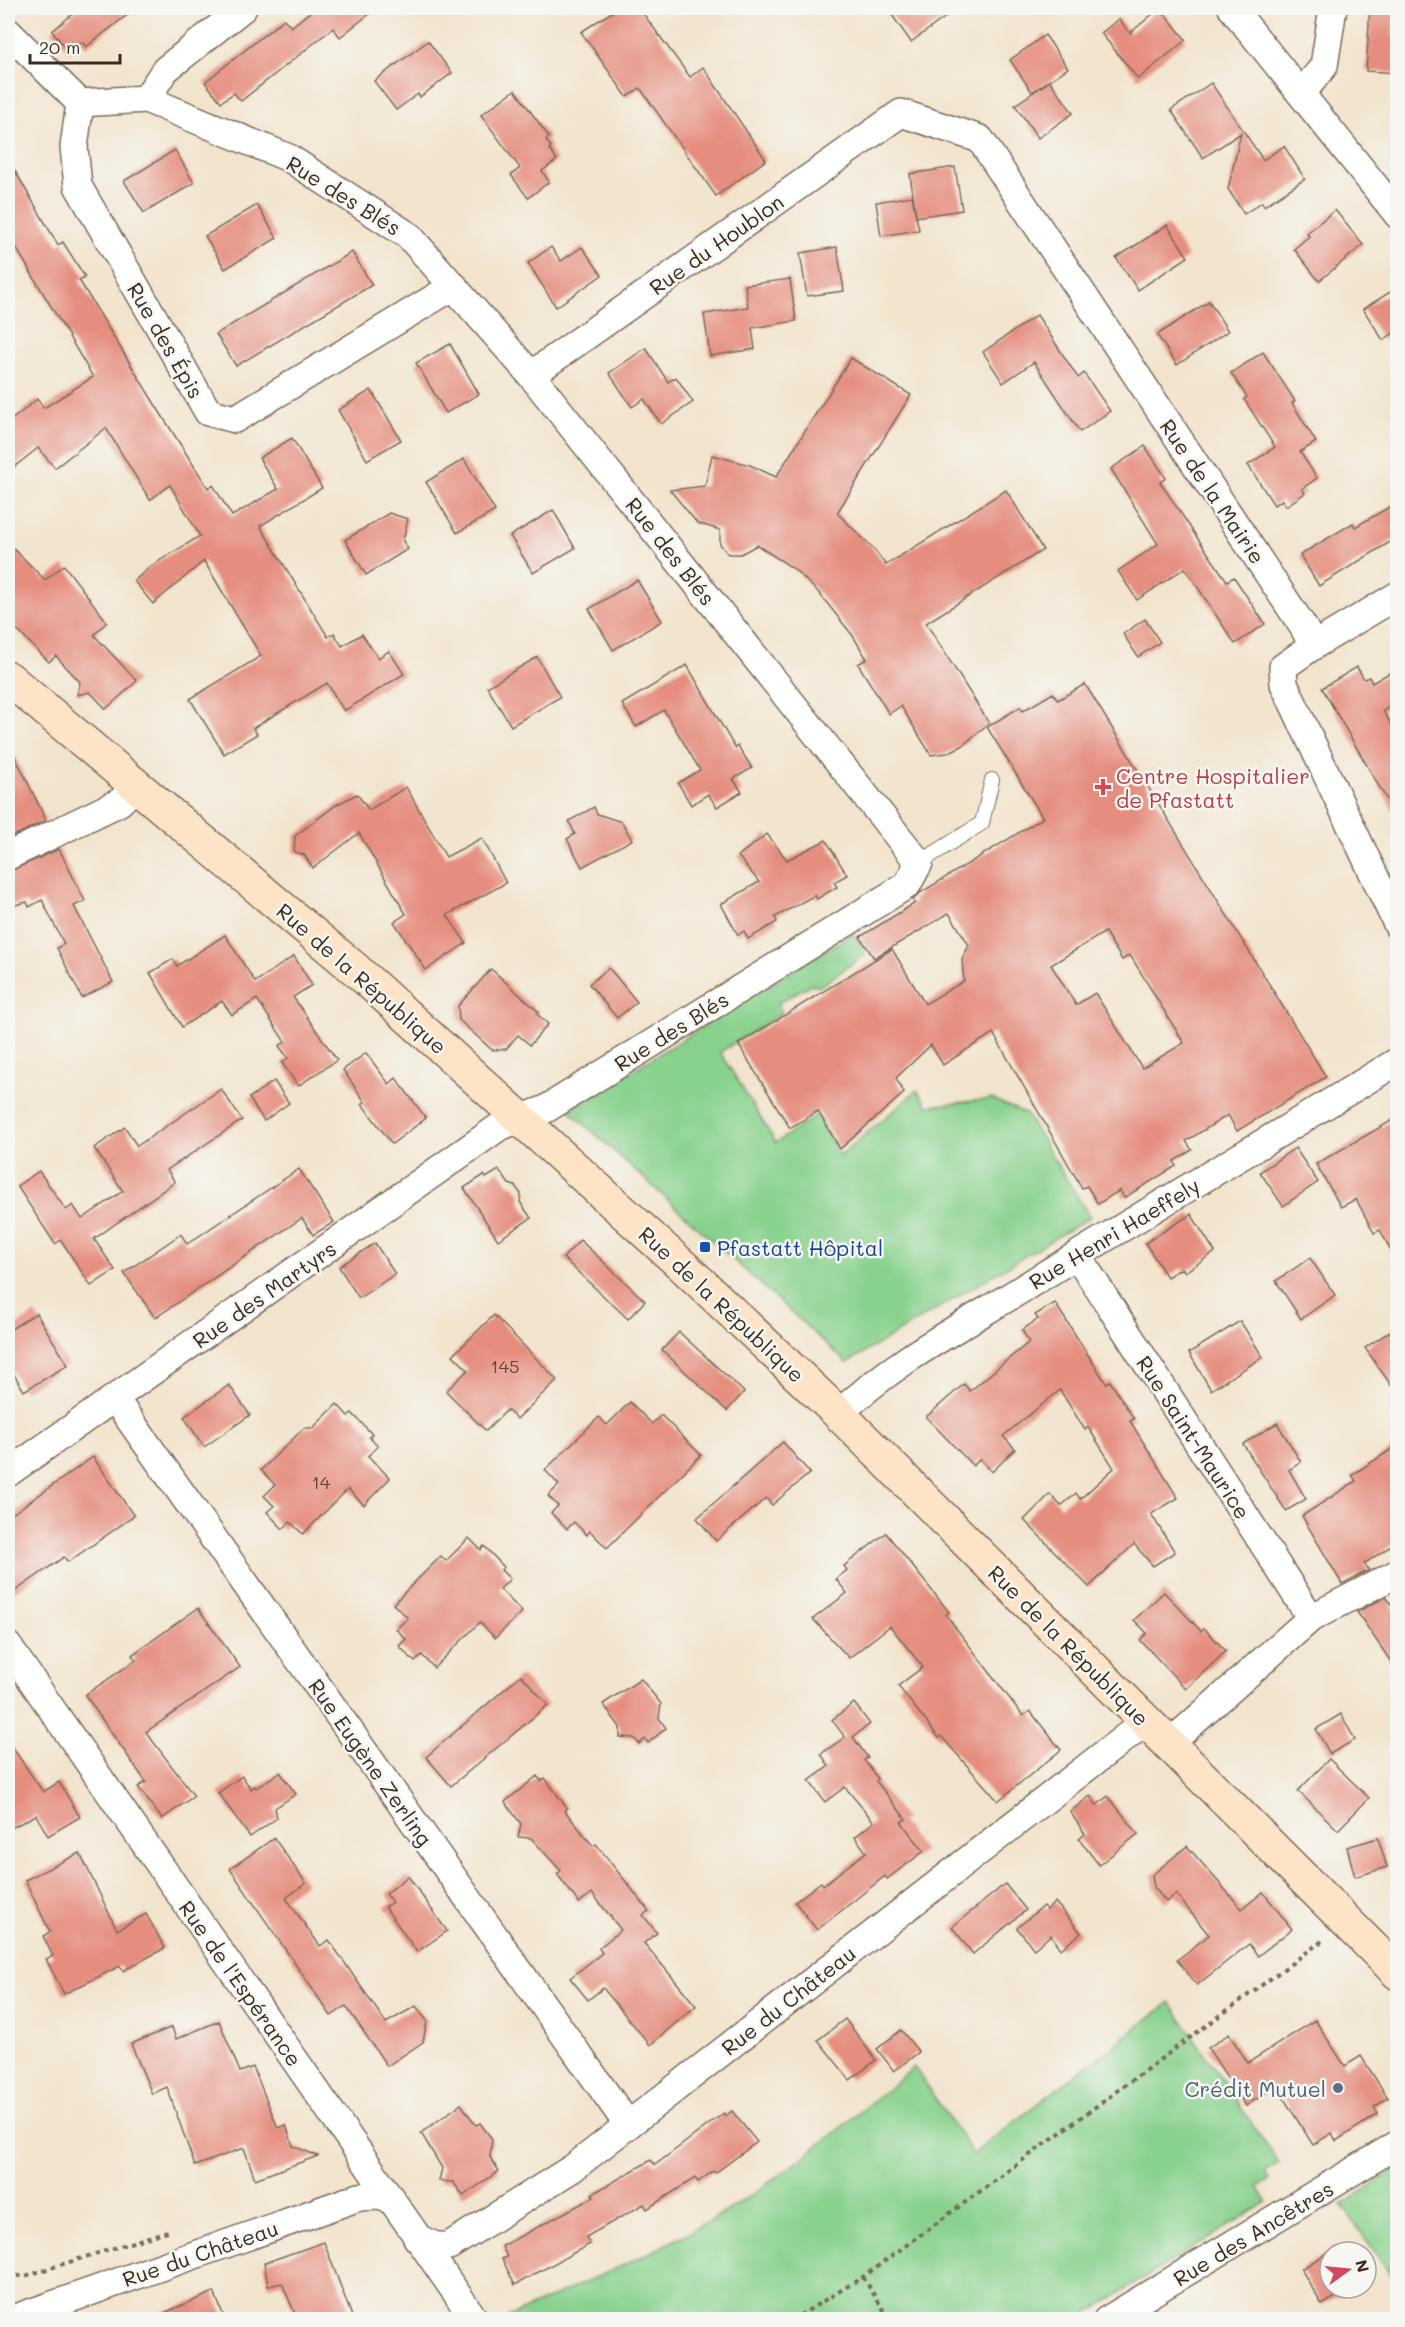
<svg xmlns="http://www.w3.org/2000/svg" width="1405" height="2327" font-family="Mali,sans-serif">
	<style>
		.green { fill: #89d28e; stroke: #627e56; stroke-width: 1.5 }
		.building { fill: #e58d7e; fill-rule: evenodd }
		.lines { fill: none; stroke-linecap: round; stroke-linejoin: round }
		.service-casing { stroke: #7b6b5b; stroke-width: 16 }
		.minor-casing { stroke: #7b6b5b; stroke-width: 30 }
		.secondary-casing { stroke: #7b6b5b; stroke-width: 36 }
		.path { stroke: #7b6b5b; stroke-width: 4; stroke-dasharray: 4.5 4.5; stroke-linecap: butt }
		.service { stroke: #fff; stroke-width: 14 }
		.minor { stroke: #fff; stroke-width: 27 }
		.secondary { stroke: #fee4c6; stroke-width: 33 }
		.health-dot { fill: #e0444e; stroke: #f6f6f2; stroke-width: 2 }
		.transit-dot { fill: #1a4fb4; stroke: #f6f6f2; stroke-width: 2 }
		.service-dot { fill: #5c6f8a; stroke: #f6f6f2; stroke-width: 2 }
		.labels { text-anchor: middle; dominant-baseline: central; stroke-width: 5; stroke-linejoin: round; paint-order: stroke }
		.number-label { font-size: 18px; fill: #664336 }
		.street-label { font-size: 21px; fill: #3b2a1e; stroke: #f6f6f2 }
		.health-label { font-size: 21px; fill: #be3a42; stroke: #f6f6f2; text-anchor: start }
		.transit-label { font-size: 21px; fill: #164399; stroke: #f6f6f2; text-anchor: start }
		.service-label { font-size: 21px; fill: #4e5e75; stroke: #f6f6f2; text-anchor: end }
	</style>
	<rect width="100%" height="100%" fill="#f6f6f2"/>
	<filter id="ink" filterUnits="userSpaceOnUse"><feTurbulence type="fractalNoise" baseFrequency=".0167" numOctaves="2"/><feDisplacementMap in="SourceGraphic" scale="12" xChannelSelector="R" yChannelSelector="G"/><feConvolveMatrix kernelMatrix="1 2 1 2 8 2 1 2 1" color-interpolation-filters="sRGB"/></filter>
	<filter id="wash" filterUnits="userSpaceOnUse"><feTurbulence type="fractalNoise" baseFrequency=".008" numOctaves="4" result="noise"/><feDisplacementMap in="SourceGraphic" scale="24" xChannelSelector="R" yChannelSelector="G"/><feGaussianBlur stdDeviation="1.35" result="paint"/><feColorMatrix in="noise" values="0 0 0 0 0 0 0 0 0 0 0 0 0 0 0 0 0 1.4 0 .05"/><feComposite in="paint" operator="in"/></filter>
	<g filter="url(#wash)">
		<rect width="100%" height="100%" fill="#f2e4cd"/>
		<g class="green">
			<polygon points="853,933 866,954 819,987 811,984 778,1003 782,1013 720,1052 776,1143 816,1115 840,1156 917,1090 928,1106 992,1099 1026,1114 1090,1217 847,1363 569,1110"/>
			<path d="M 1170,2002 L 1279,2164 L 1265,2172 L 1270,2180 L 1258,2187 L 1267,2202 L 1078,2319 L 510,2320 L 508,2317 C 586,2281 669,2249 741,2202 C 802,2161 858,2114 914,2067 L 973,2154 Z"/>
			<polygon points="1397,2168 1397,2284 1342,2205"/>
		</g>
		<g id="blocks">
			<g class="building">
				<polygon points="80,8 136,8 86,47 82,42 69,52 52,31"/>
				<polygon points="315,8 377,8 340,37 333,28 241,101 234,93 221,102 205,82 284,19 291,27"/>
				<polygon points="618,8 639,8 690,77 703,67 766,160 716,196 640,88 627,97 581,32"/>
				<polygon points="887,8 958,8 911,42"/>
				<polygon points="1160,8 1186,40 1138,79 1101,33 1119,19 1130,33"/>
				<polygon points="1370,8 1395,8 1393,36 1398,36 1398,73 1366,71"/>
				<polygon points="1045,35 1068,68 1032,92 1010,60"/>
				<polygon points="428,41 452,73 420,97 418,94 396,110 374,81"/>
				<polygon points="1050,81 1073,113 1038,138 1015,105"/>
				<polygon points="1211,83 1263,160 1284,146 1305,179 1264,206 1262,202 1244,214 1228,189 1241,133 1203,158 1171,110"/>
				<polygon points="515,90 549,137 546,140 551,147 549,149 557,160 542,171 549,182 528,198 511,175 520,168 481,115"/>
				<polygon points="175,150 194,183 144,213 124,181"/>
				<polygon points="8,159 58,245 63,242 85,277 79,280 156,406 208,488 213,485 232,516 278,489 259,458 292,438 322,488 260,526 328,637 334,633 342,646 362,634 378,658 389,651 404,674 344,711 327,683 253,728 257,734 224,754 190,699 261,656 204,561 153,604 134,581 151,566 200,536 170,485 150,500 106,428 55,468 38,448 8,472 8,423 37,399 44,408 93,377 8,234"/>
				<polygon points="955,167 962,210 916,217 910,174"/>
				<polygon points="912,196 919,230 881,236 876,202"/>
				<polygon points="257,205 277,238 225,269 205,236"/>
				<polygon points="1335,210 1363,245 1319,281 1294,249 1309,236 1307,233"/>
				<polygon points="1167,225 1188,257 1138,290 1116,258"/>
				<polygon points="551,247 561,261 582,247 602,275 556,307 528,263"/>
				<polygon points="837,247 844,291 807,296 800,253"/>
				<polygon points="352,252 372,285 236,366 216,334"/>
				<polygon points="790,279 796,321 752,328 755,349 710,356 704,314 748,307 745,285"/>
				<polygon points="1398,287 1398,330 1383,340 1363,309"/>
				<polygon points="1209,301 1228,331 1177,365 1157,335"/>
				<polygon points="1037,315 1078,378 1084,373 1110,411 1080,432 1034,362 1003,383 983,352"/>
				<polygon points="450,344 479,394 446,413 416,363"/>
				<polygon points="646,348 668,382 676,377 693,402 661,424 644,399 632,407 609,373"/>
				<polygon points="1263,352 1295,401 1292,403 1316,442 1300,452 1317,478 1302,489 1305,493 1286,506 1282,500 1274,505 1248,465 1275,447 1244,399 1247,397 1231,373"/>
				<polygon points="851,358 911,395 837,513 873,548 886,565 1006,490 1043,550 926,623 989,723 962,746 947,753 931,755 901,706 889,714 858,664 867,659 853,636 819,593 794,569 757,545 741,554 728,554 720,544 720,530 697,523 670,490 705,486 712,455 750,465 776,477"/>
				<polygon points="371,390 401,440 367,460 338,410"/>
				<polygon points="1145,446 1166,478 1160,482 1194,533 1227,581 1234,577 1265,624 1235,644 1185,568 1137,600 1118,571 1158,544 1111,469"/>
				<polygon points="464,459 495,511 457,533 426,482"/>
				<polygon points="1398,502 1398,537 1319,586 1300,555 1353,523 1355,527"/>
				<polygon points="553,510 575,548 533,573 510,536"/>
				<polygon points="389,513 408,519 403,541 408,549 366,575 345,540"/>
				<polygon points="8,543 45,580 64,565 107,622 94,635 137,681 106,709 90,692 77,695 80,682 56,656 49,662 8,621"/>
				<polygon points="637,580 662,621 613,650 589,609"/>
				<polygon points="1145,619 1160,642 1138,657 1123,634"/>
				<polygon points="537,657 560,697 511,726 487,687"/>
				<polygon points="687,665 735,748 738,746 752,768 733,779 742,792 717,807 708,794 691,805 678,783 700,770 664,710 636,727 622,704"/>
				<polygon points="1357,667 1364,679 1369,677 1372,683 1398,668 1398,702 1383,711 1398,735 1398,819 1322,688"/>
				<path d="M 1085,684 L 1326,1077 L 1237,1131 L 1228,1115 L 1186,1141 L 1192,1150 L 1174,1161 L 1176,1166 L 1124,1198 L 1120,1190 L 1098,1204 L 1087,1186 L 1082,1188 L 993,1033 L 943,1065 L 931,1045 L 896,1078 L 904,1093 L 840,1149 L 818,1111 L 790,1128 L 738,1044 L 892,949 L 925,1004 L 964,981 L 962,960 L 969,945 L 949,913 L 874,958 L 860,937 L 915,903 L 913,900 L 920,893 L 1043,818 L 987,727 L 1020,707 L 1023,711 L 1053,693 L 1058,700 ZM 1105,932 L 1122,960 L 1130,955 L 1184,1043 L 1142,1068 L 1095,993 L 1076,1005 L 1051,965 Z"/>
				<polygon points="8,742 46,820 8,839"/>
				<polygon points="406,787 446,857 482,838 506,883 447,915 466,943 426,970 394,922 406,914 359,833 313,868 304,855 294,852 295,836 336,805 357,794 369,810"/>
				<polygon points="594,807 597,814 622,822 632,840 582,867 567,839 575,834 569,821"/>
				<polygon points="767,834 787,860 826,840 847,875 834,882 837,887 817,899 815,895 775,917 777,922 748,939 744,931 738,935 721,904 759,882 738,856"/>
				<polygon points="59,849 85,901 74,906 113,982 82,998 57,948 64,944 42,900 29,907 27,902 8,907 8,872"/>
				<polygon points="225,935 255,982 294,956 312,985 293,997 337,1060 298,1086 282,1063 288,1058 279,1046 285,1042 257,999 232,1015 222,1001 182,1027 150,973 173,959 177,966"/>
				<polygon points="609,968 637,1002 617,1018 589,984"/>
				<polygon points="491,969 539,1012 537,1014 548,1024 530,1045 518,1035 506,1049 492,1050 459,1020 458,1006"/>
				<polygon points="366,1053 389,1084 396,1078 426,1118 392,1144 362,1104 365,1102 343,1070"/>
				<polygon points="274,1081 289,1103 264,1121 249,1098"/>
				<polygon points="221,1089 242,1120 167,1170 175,1182 94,1239 115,1270 91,1286 61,1240 55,1244 17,1186 39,1171 66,1210 73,1205 82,1219 123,1191 94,1148 125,1127 137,1146"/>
				<polygon points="1398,1117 1398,1264 1380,1230 1374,1233 1356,1199 1341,1207 1316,1164"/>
				<polygon points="1295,1148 1318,1182 1283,1206 1260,1172"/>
				<polygon points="299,1169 334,1222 313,1235 302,1218 155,1318 124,1273 181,1234 187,1244"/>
				<polygon points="499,1170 509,1184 515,1186 521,1194 520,1202 531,1218 498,1240 464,1188 484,1175 486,1178"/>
				<polygon points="1191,1214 1215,1252 1185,1272 1182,1268 1167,1277 1145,1243"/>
				<polygon points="580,1240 645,1301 628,1319 563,1258"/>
				<polygon points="375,1243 395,1274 359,1298 339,1267"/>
				<polygon points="1310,1258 1335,1295 1301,1319 1276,1281"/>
				<polygon points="1055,1303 1106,1383 1110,1381 1134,1419 1130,1421 1178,1498 1151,1514 1175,1552 1153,1566 1134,1544 1089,1587 1024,1520 1050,1494 1061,1506 1076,1493 1080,1499 1114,1468 1088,1427 1085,1430 1060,1390 1003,1436 1015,1449 992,1472 980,1459 973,1466 926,1417 964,1384 970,1391 1029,1342 1022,1330 1038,1319 1035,1315"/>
				<polygon points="36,1313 68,1365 24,1391 8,1365 8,1331"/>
				<polygon points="494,1315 557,1380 517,1419 507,1410 486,1431 446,1391 468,1370 453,1355"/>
				<polygon points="1240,1321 1263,1357 1211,1390 1189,1353"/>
				<polygon points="1398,1326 1398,1395 1365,1348"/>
				<polygon points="679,1332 744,1392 727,1411 662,1350"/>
				<polygon points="229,1385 250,1415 204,1447 184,1417"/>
				<polygon points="630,1402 652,1424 661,1415 701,1455 607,1548 590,1531 587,1535 574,1522 567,1529 551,1513 558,1506 548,1496 559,1485 545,1470 599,1417 607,1425"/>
				<polygon points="337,1404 348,1416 352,1413 372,1434 369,1437 378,1446 368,1456 390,1478 364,1505 348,1489 303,1534 290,1522 283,1529 267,1512 274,1506 264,1496 275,1485 261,1470 304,1428 313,1428"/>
				<polygon points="1277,1423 1301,1462 1289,1470 1306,1499 1286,1511 1243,1444"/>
				<polygon points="783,1442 810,1473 772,1505 766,1498 716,1541 697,1518"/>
				<polygon points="1398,1445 1398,1541 1364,1564 1369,1570 1342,1584 1302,1516 1356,1481 1352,1475"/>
				<polygon points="93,1457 134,1516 68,1562 64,1557 8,1596 8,1517"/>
				<polygon points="886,1533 949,1612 946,1615 1023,1716 1030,1711 1061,1750 998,1801 941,1736 939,1738 898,1686 923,1667 890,1626 849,1658 813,1619 847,1593 836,1579 847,1570 844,1566"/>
				<polygon points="469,1538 481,1550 484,1546 504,1567 501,1570 510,1579 500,1589 522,1612 495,1638 480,1622 434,1668 422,1655 415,1662 399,1646 406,1639 396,1629 408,1618 393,1604 441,1556 446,1561"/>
				<polygon points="1164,1592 1201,1631 1204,1628 1226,1651 1186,1689 1140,1640 1147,1633 1134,1620"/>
				<polygon points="1386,1597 1398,1614 1398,1672 1357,1612"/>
				<polygon points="198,1608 240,1667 146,1732 194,1796 162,1819 138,1787 146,1782 85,1695 136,1660 132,1655"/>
				<polygon points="521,1675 548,1705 451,1786 426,1757"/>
				<polygon points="641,1679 661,1704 659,1718 666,1728 648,1743 645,1739 639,1744 634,1738 620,1737 620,1727 603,1704"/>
				<polygon points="854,1703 870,1724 853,1737 868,1758 864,1760 878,1779 876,1781 906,1819 901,1822 924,1851 887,1879 885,1876 817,1930 795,1902 821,1882 823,1885 866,1852 855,1837 874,1822 845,1787 825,1802 809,1781 829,1766 821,1754 845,1737 832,1720"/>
				<polygon points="1341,1714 1355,1740 1330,1754 1316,1729"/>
				<polygon points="8,1741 43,1792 59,1782 80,1817 48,1836 36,1815 8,1830"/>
				<polygon points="1329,1759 1369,1798 1338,1830 1298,1791"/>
				<polygon points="280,1772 296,1794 275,1808 277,1818 250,1837 218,1793 242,1776 251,1789 255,1786 256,1788"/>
				<polygon points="537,1776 541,1781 545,1778 567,1808 564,1810 593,1846 596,1844 649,1911 643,1915 657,1933 644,1943 696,2006 650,2045 603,1988 588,2000 570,1978 602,1953 599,1948 621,1930 592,1893 579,1903 557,1874 561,1871 531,1838 518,1837 521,1824 505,1802"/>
				<polygon points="1090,1796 1097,1805 1108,1796 1138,1834 1099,1865 1079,1839 1085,1834 1070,1812"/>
				<polygon points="274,1838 306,1883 286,1898 320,1946 329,1940 386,2023 416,2006 427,2021 423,2042 387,2066 346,2006 331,2016 230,1869"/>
				<polygon points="1378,1838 1387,1867 1355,1877 1347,1847"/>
				<polygon points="1187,1846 1242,1909 1263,1892 1292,1929 1258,1956 1249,1944 1197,1985 1177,1960 1209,1935 1176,1894 1166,1902 1154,1887 1152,1875"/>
				<polygon points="80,1853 117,1930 146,1914 165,1948 123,1971 120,1966 64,1994 46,1959 53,1956 43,1936 50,1932 25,1880"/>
				<polygon points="408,1876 447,1931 417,1952 385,1907 392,1902 386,1894"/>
				<polygon points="1005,1884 1026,1910 973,1954 952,1927"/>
				<polygon points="1055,1902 1081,1933 1061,1949 1051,1935 1034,1949 1017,1928 1043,1906 1047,1910"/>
				<polygon points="845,2019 876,2060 850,2080 818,2040"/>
				<polygon points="1315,2020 1345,2066 1361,2056 1388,2098 1374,2107 1378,2114 1336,2141 1332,2133 1313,2145 1276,2086 1246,2106 1208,2048 1229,2034 1248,2063"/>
				<polygon points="219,2021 240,2072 253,2067 278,2128 286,2125 293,2146 318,2156 255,2179 244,2148 195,2166 167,2087 152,2094 131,2044 172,2027 176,2039"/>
				<polygon points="901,2030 919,2052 894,2071 877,2049"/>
				<polygon points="461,2104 476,2125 480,2123 492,2139 490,2157 499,2171 463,2196 453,2182 439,2181 442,2168 421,2133"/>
				<polygon points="732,2111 757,2142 715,2173 713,2171 698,2182 695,2178 647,2209 644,2204 586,2237 590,2244 515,2285 502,2259 507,2257 502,2246 594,2197 592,2194 651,2160 655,2165 724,2113 725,2116"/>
				<polygon points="324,2242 353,2319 297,2319 282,2283 268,2286 264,2263"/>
				<polygon points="1336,2248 1339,2252 1330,2252 1330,2288 1351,2288 1322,2305 1301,2269"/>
				<polygon points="214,2292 225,2319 149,2319"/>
			</g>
		</g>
	</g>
	<g filter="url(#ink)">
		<use href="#blocks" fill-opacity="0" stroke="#7b6b5b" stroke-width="1.5"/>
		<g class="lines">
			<defs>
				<polyline id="service" points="919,863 982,823 992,780"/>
				<g id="minor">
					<polyline points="1232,8 1398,215"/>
					<polyline points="8,32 80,103 146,99 289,158 409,236 531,375 919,863 907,885 546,1109 499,1127 8,1473"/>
					<polyline points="1301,94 1324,66 1333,8"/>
					<polyline points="146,99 165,70 243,8"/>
					<polyline points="80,103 74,147 78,186 208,412 235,419 454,286"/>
					<polyline points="531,375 901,113 980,139 1304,628 1313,646 1283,667 1284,684 1398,926"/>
					<polyline points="1313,646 1398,595"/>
					<polyline points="8,856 120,802 137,785"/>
					<polyline points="1077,1255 1311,1618"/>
					<polyline points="115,1399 628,2125"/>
					<path d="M 839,1414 C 891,1363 959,1328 1022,1289 C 1146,1212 1273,1138 1398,1061"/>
					<polyline points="8,1646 475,2320"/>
					<polyline points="1169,1744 1311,1618 1398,1573"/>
					<polyline points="417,2238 436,2246 449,2246 573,2168 1145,1722"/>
					<polyline points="10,2320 359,2197 379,2196 391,2200"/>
					<polyline points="1107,2320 1398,2144"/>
				</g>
				<polyline id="secondary" points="8,678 355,969 685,1268 839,1414 1398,1973"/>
			</defs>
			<use href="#service" class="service-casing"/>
			<use href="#minor" class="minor-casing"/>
			<use href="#secondary" class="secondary-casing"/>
			<g class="path">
				<polyline points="8,2276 25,2276 171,2230"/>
				<polyline points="863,2277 890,2320"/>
				<polyline points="792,2320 863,2277 1322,1941"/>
			</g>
			<use href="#service" class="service"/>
			<use href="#minor" class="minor"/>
			<use href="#secondary" class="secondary"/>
		</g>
	</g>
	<path class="health-dot" d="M1100 778h6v6h6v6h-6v6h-6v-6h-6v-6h6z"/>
	<rect class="transit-dot" x="699" y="1241" width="12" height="12" rx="3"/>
	<circle class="service-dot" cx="1338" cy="2088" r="6"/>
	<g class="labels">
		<g class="number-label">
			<text x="505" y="1366">145</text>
			<text x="321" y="1482">14</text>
		</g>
		<g class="street-label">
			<text transform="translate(344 195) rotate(32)">Rue des Blés</text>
			<text transform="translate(716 244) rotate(-35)">Rue du Houblon</text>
			<text transform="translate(166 340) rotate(60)">Rue des Épis</text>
			<text transform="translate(1213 491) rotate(56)">Rue de la Mairie</text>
			<text transform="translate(671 551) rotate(52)">Rue des Blés</text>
			<text transform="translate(362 978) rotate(41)">Rue de la République</text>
			<text transform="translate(671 1031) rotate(-32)">Rue des Blés</text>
			<text transform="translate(1114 1233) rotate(-31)">Rue Henri Haeffely</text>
			<text transform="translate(264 1294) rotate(-35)">Rue des Martyrs</text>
			<text transform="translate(722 1304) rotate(43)">Rue de la République</text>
			<text transform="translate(1194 1437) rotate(57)">Rue Saint-Maurice</text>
			<text transform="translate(1069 1645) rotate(45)">Rue de la République</text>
			<text transform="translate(371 1762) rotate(55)">Rue Eugène Zerling</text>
			<text transform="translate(241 1983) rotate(55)">Rue de l'Espérance</text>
			<text transform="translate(788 2000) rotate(-38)">Rue du Château</text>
			<text transform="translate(1253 2233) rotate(-31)">Rue des Ancêtres</text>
			<text transform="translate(200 2253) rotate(-19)">Rue du Château</text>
		</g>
		<g class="health-label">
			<text x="1116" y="775">Centre Hospitalier<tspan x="1116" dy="24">de Pfastatt</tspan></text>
		</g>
		<g class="transit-label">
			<text x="717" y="1247">Pfastatt Hôpital</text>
		</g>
		<g class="service-label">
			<text x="1326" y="2088">Crédit Mutuel</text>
		</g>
	</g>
	<rect width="1405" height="2327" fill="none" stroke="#f6f6f2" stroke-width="30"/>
	<g transform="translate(1348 2270) rotate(75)"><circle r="28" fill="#f6f6f2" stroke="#aba49d" stroke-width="1.5"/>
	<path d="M0-4.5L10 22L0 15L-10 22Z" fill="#d1495b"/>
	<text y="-9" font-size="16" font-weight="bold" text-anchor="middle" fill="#3b2a1e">N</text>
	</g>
	<path d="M30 54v9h90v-9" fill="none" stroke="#3b2a1e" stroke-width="3"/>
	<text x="39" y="54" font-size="18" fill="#3b2a1e" stroke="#f6f6f2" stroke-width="4.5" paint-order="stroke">20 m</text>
</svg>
